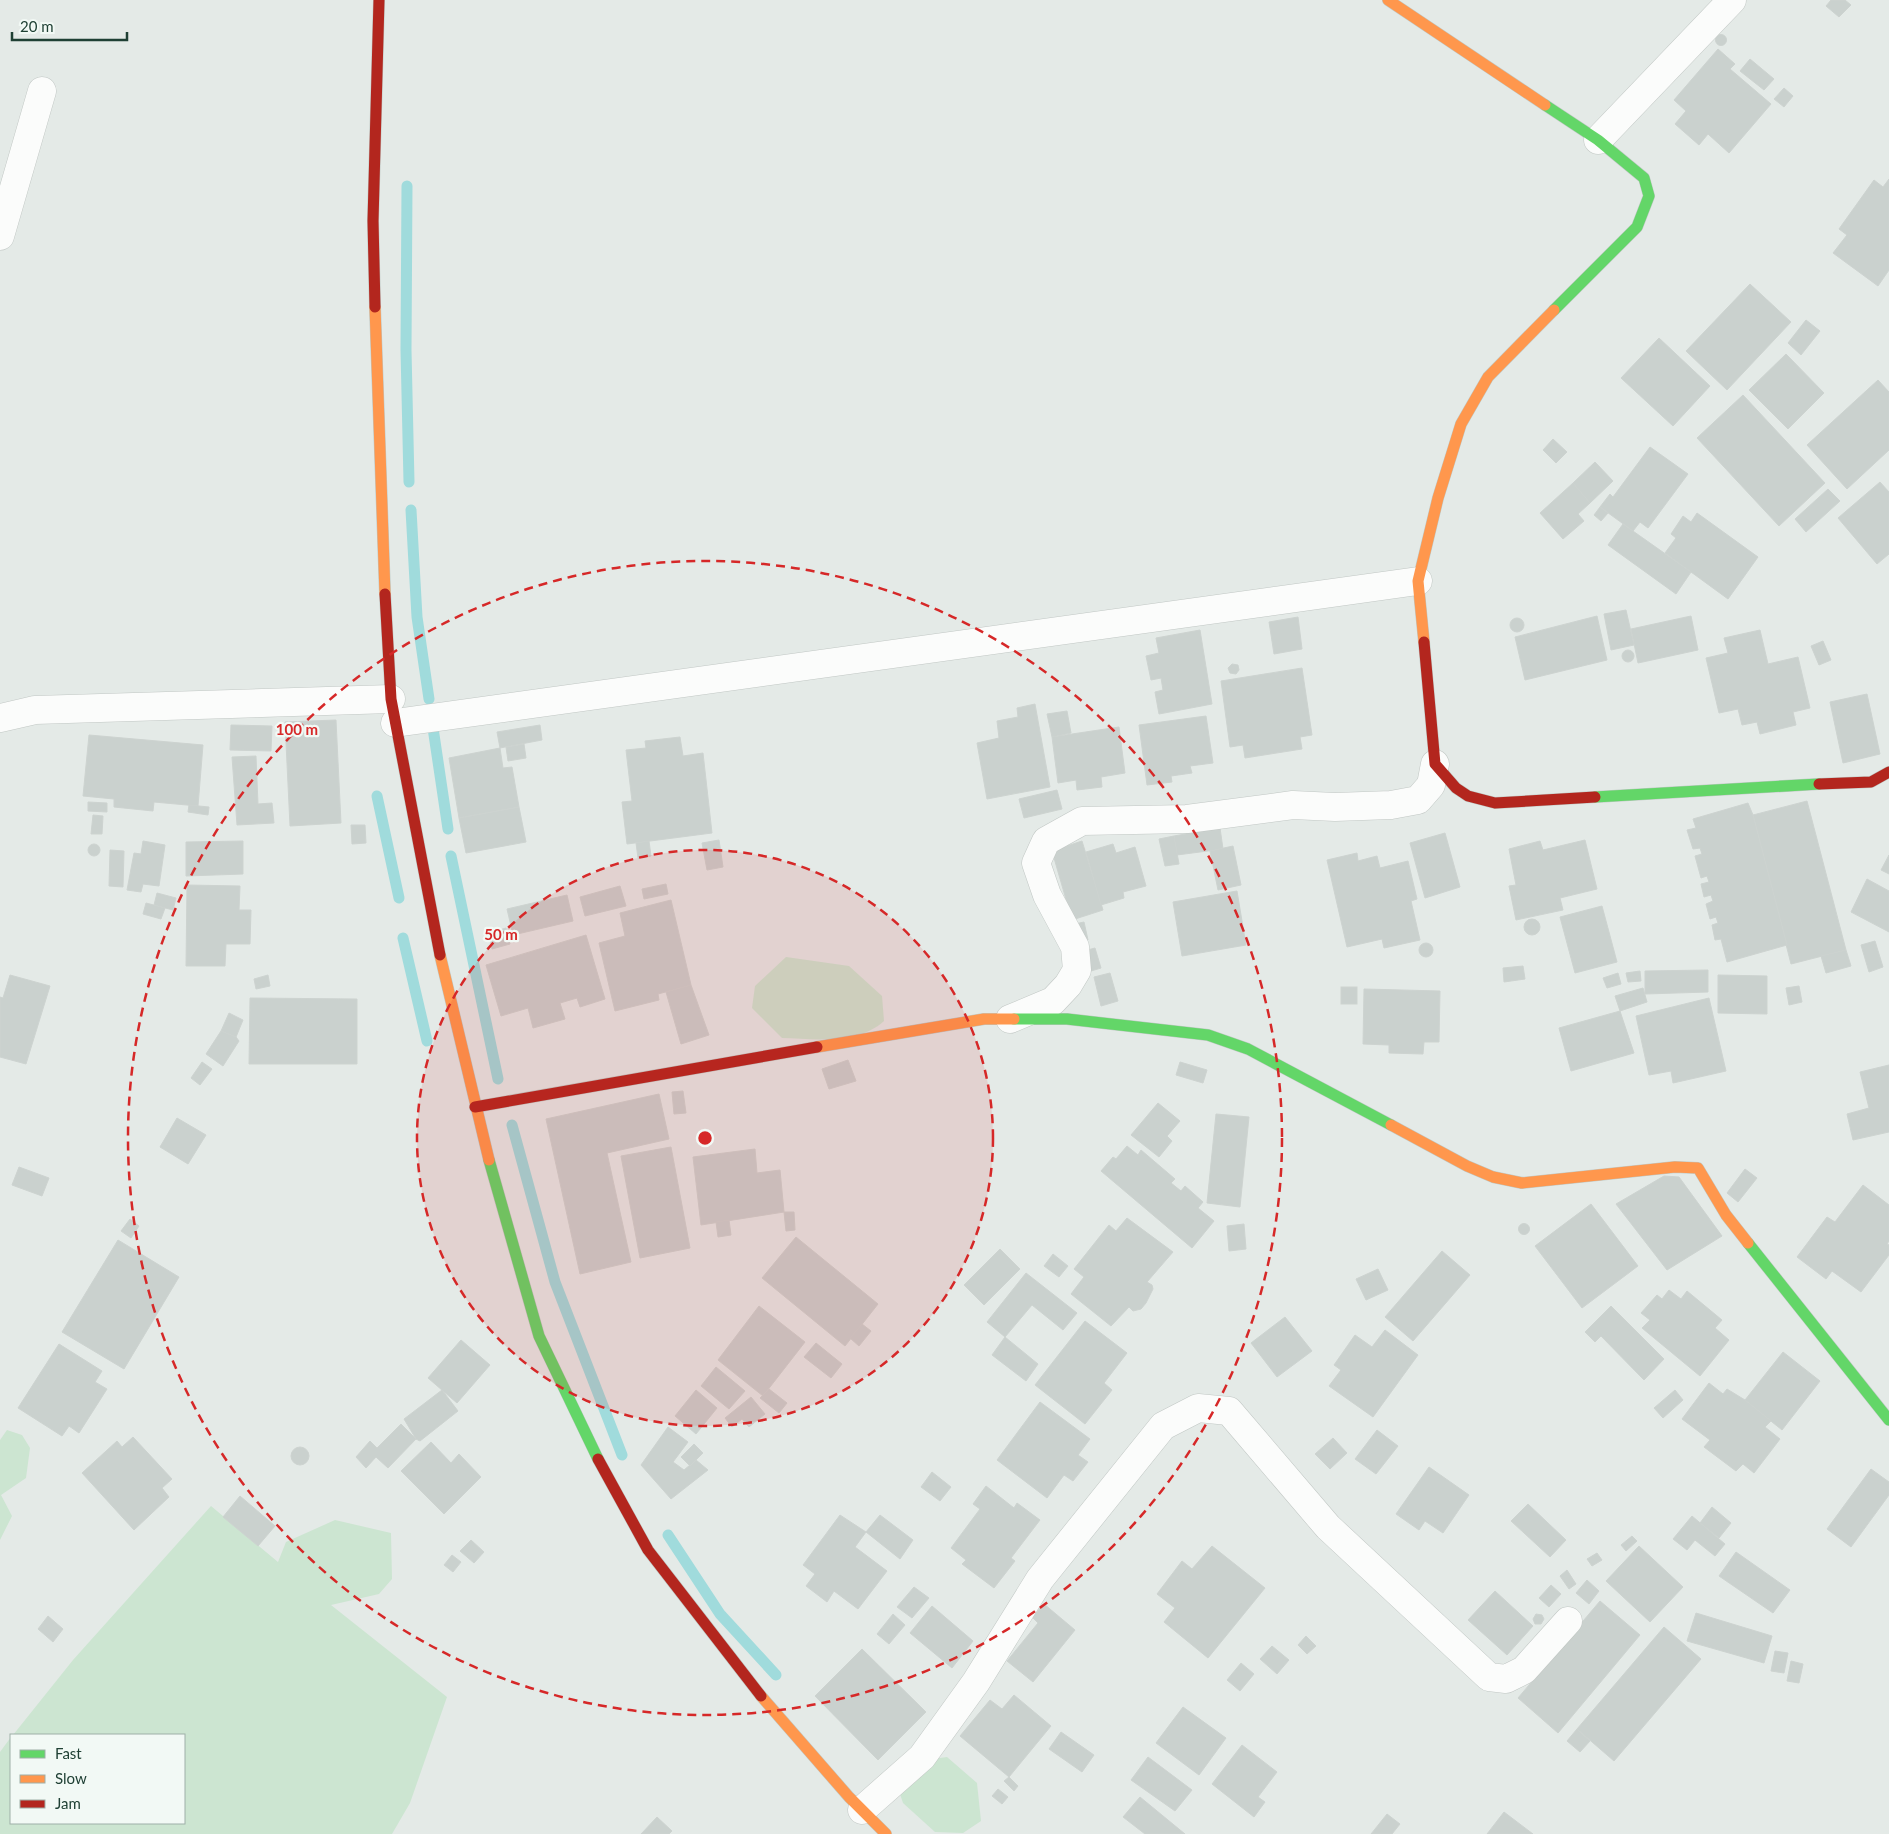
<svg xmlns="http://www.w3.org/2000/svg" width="1889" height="1834" font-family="Lato,sans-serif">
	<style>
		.green { fill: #cce5d1 }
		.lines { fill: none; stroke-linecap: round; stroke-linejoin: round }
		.stream { stroke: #a0dbdc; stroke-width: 11 }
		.building { fill: #cad1ce; stroke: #cdd3d0 }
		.street-casing { stroke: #c1c7c4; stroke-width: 29 }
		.fast-casing { stroke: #bfc8c4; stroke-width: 12 }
		.slow-casing { stroke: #bfc8c4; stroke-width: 12 }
		.jam-casing { stroke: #bfc8c4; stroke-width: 12 }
		.street { stroke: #fbfcfb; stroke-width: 28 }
		.fast { stroke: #63d668; stroke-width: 11 }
		.slow { stroke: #ff974d; stroke-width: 11 }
		.jam { stroke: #b3261e; stroke-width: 11 }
		.ring { fill: none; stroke: #d62828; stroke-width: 2.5; stroke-dasharray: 9 6 }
		.centre { fill: #d62828; stroke: #f2f9f5; stroke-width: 2.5 }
		.ring-label { font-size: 15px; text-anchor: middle; font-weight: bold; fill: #d62828; stroke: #f2f9f5; stroke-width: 4.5; stroke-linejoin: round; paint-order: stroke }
	</style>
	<rect width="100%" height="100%" fill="#e4eae7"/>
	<g class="green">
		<path d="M 786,957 L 849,966 L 882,996 L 884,1021 C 858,1045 814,1039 782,1038 L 752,1008 L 755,986 Z"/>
		<polygon points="7,1430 22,1435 30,1448 26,1478 1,1495 12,1516 0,1540 0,1440"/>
		<polygon points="211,1506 278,1562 286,1542 335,1520 391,1533 392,1579 379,1594 331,1605 447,1697 410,1803 392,1834 0,1834 0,1752 11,1737 11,1823 184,1823 184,1735 13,1735 73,1660"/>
		<polygon points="947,1757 977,1783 981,1821 963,1833 935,1832 903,1803 893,1773 904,1763"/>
	</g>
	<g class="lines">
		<g class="stream">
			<polyline points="407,186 406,350 409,482"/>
			<polyline points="411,510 417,617 429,699"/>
			<polyline points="433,728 448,829"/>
			<polyline points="377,796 399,898"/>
			<polyline points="451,856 498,1079"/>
			<polyline points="403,938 427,1041"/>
			<polyline points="512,1125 555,1282 622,1455"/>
			<polyline points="668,1535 720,1614 776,1675"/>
		</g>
	</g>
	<g class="building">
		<polygon points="1831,0 1845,0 1851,5 1839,17 1826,6"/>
		<circle cx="1721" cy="40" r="5.5"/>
		<polygon points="1718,49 1735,64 1730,69 1771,104 1729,153 1708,134 1699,145 1675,124 1686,111 1674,100"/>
		<polygon points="1750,59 1774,79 1764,90 1740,71"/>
		<polygon points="1784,88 1793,96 1784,107 1774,99"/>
		<polygon points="1889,179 1889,270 1878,286 1833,253 1847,235 1839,229 1874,180 1883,187"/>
		<polygon points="1750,284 1791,322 1727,390 1686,351"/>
		<polygon points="1806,320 1820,331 1801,355 1788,343"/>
		<polygon points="1659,338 1710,386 1673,426 1621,378"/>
		<polygon points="1786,354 1824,393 1788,429 1749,390"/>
		<polygon points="1878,380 1889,392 1889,450 1847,489 1807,445"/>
		<polygon points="1743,395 1825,483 1779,526 1697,438"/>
		<polygon points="1553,439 1567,452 1556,463 1543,450"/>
		<polygon points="1650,447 1688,474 1648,528 1640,522 1633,531 1600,507 1610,494 1613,497"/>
		<polygon points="1595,462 1613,481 1590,503 1573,483"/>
		<polygon points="1880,482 1889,492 1889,554 1877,564 1838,518"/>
		<polygon points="1573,483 1590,503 1578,514 1584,521 1563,539 1540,513"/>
		<polygon points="1828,489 1840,501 1806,532 1795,519"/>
		<polygon points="1600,507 1608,513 1601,521 1594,515"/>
		<polygon points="1697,513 1758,557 1728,599 1665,553 1676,538 1671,534 1683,516 1691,522"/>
		<polygon points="1623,524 1691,572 1676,594 1608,545"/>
		<polygon points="1626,610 1634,645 1611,650 1604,614"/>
		<polygon points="1597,616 1607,660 1525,680 1515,637"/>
		<polygon points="1691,616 1698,650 1638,663 1631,629"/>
		<polygon points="1298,617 1302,649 1274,654 1269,622"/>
		<circle cx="1517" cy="625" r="7"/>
		<polygon points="1200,630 1212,704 1159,714 1155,692 1163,690 1161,678 1151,680 1146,656 1159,653 1156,638"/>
		<polygon points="1760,630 1768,664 1798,657 1810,708 1793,712 1796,725 1760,734 1757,722 1742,725 1738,709 1719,713 1706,658 1728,653 1724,638"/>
		<polygon points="1823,641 1831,660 1819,665 1811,646"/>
		<circle cx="1628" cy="656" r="6"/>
		<polygon points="1232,664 1238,665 1239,670 1236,674 1230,673 1228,668"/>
		<polygon points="1302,668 1312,735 1300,737 1302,749 1245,758 1243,745 1230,747 1221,681"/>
		<polygon points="1867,694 1880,754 1843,763 1830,702"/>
		<polygon points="1035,704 1050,787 987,799 977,743 999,738 997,721 1018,717 1017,708"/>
		<polygon points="1067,711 1071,733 1052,737 1047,714"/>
		<polygon points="1206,716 1213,763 1190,766 1192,773 1171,776 1172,782 1147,785 1139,725"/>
		<polygon points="336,720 341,823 290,826 285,722"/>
		<polygon points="231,725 272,726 271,751 230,750"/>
		<polygon points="540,725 542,740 500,748 497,732"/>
		<polygon points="1119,727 1125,773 1101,777 1102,787 1077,790 1076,780 1058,783 1052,737"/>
		<polygon points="89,735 203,745 198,806 154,802 153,811 114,807 114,799 83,796"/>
		<polygon points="680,737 683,756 703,753 712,833 627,844 622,802 632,801 626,750 646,748 645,741"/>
		<polygon points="524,744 526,758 508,761 506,747"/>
		<polygon points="500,748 503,768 512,767 519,807 459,818 449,758"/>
		<polygon points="256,756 258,804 272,803 274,823 237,825 232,757"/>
		<polygon points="1057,790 1062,809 1024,818 1019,799"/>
		<polygon points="1807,801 1846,950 1791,964 1753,815"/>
		<polygon points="88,802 107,803 107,812 88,811"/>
		<polygon points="1748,803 1753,815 1787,945 1727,962 1721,939 1715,940 1712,925 1718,923 1716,917 1710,919 1706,904 1713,901 1711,895 1704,897 1701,884 1709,882 1707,876 1701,878 1695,856 1702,854 1700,848 1693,849 1687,830 1696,828 1693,819"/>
		<polygon points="189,805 209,807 208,815 188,812"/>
		<polygon points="519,807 526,842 466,853 459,818"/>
		<polygon points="93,815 103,816 102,834 91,834"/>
		<polygon points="351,825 365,825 366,843 352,844"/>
		<polygon points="1220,828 1223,849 1177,855 1174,836"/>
		<polygon points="1445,833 1460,887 1425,898 1410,843"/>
		<polygon points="1174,836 1179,864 1165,866 1159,839"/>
		<polygon points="719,840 723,867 707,870 702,843"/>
		<polygon points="1585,840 1597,889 1560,898 1563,910 1516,920 1509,886 1516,885 1509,849 1540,841 1543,850"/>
		<polygon points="143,841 165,845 159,886 143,884 141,892 127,890 134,853 141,854"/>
		<polygon points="243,841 243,874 186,876 186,842"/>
		<polygon points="649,841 651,856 638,858 636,843"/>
		<polygon points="1082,841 1103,910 1072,920 1052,851"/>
		<polygon points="1113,844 1116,853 1135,847 1146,886 1123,892 1124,898 1101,905 1086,852"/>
		<circle cx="94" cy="850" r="6"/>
		<polygon points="1233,846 1241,885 1218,890 1210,851"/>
		<polygon points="110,850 124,851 123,887 109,886"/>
		<polygon points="1357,853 1358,861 1377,856 1380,868 1408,861 1417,899 1411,901 1420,940 1384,948 1382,939 1347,947 1327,860"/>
		<polygon points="1889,855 1889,874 1881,870"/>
		<polygon points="1867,879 1889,891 1889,932 1851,912"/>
		<polygon points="666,884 668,894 644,899 642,889"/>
		<polygon points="187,885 240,886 239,910 251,910 250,944 226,944 225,966 186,966"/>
		<polygon points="620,886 626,906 585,916 580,897"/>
		<polygon points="1237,891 1246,945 1182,956 1173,902"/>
		<polygon points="157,893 176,898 173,910 154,905"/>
		<polygon points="567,895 573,921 513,935 507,909"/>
		<polygon points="671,900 691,985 658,994 659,1000 615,1011 599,943 625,936 620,913"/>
		<polygon points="146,903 165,908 161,919 143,914"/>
		<polygon points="1602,906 1617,962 1575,973 1560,917"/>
		<circle cx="1532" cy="927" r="8"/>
		<polygon points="1084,922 1088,940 1079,942 1075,924"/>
		<polygon points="506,928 510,944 492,949 489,933"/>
		<polygon points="586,935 605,999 580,1007 577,998 560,1003 565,1019 533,1028 528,1008 501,1016 486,965"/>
		<polygon points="1875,941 1883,967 1869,972 1861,945"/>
		<circle cx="1426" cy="950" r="7"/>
		<polygon points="1095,948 1101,968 1091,971 1084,951"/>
		<polygon points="1846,950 1851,966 1826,973 1821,956"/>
		<polygon points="1523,966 1525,979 1504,982 1503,968"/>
		<polygon points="1708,970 1708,992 1645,994 1645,971"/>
		<polygon points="1640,971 1641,981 1628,982 1626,973"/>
		<polygon points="1110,973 1118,1001 1101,1006 1094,977"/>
		<polygon points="1618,973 1621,984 1607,988 1603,978"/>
		<polygon points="10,975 50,986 26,1064 0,1057 0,997 3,998"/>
		<polygon points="268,975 270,986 256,989 254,979"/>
		<polygon points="1718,975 1767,976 1767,1014 1718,1013"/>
		<polygon points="691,985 709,1035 681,1044 666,992"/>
		<polygon points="1799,986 1802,1002 1789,1005 1786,988"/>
		<rect x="1341" y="987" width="16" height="17"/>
		<polygon points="1643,988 1647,1002 1620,1011 1615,996"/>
		<polygon points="1364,989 1440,991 1439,1042 1424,1042 1423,1054 1389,1053 1389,1045 1363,1044"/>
		<polygon points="250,998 357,999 357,1064 249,1064"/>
		<polygon points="1709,998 1726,1071 1673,1083 1671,1071 1649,1075 1636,1016"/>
		<polygon points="1620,1011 1634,1053 1571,1071 1559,1028"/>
		<polygon points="229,1013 243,1020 236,1037 221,1031"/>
		<polygon points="221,1031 236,1037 239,1041 223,1066 206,1054"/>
		<polygon points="848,1060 856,1081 829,1089 822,1069"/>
		<polygon points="202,1062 212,1069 200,1085 191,1078"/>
		<polygon points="1180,1062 1207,1070 1203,1083 1176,1075"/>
		<polygon points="1889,1065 1889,1132 1853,1140 1847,1114 1869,1108 1860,1072"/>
		<polygon points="683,1091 686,1113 674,1114 672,1092"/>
		<polygon points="659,1094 669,1139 607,1153 631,1262 580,1274 546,1119"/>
		<polygon points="1158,1103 1180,1121 1167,1136 1172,1141 1159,1157 1131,1135"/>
		<polygon points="1216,1114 1249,1117 1240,1207 1207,1203"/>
		<polygon points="177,1118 206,1135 188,1164 160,1147"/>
		<polygon points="1127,1146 1138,1155 1141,1150 1175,1179 1171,1183 1181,1191 1185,1186 1203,1202 1198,1208 1214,1221 1192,1248 1101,1171 1113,1157 1116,1159"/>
		<polygon points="671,1147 690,1248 640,1258 621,1156"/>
		<polygon points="755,1149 757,1173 780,1170 784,1212 701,1225 693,1157"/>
		<polygon points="19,1167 49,1178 42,1196 12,1185"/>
		<polygon points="1745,1169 1757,1178 1738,1202 1727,1193"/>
		<polygon points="1664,1176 1679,1177 1722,1236 1667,1270 1616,1204"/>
		<polygon points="1863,1185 1889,1205 1889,1241 1887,1244 1889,1245 1889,1255 1861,1292 1832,1271 1826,1279 1797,1257 1827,1217 1835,1222"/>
		<polygon points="1591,1204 1638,1266 1582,1308 1535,1246"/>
		<polygon points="784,1212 794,1212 795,1230 786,1231"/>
		<polygon points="1127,1218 1173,1252 1147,1282 1152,1285 1153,1289 1146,1303 1141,1309 1133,1311 1129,1307 1111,1326 1071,1294 1084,1277 1074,1269 1109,1225 1116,1231"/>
		<polygon points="130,1219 139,1226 131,1238 121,1231"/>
		<polygon points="729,1220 731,1235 718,1237 716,1222"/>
		<circle cx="1524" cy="1229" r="5.5"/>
		<polygon points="1244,1224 1246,1249 1229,1251 1227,1226"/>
		<polygon points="796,1237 878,1304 845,1346 762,1278"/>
		<polygon points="118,1240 179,1277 124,1369 62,1332"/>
		<polygon points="1000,1249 1020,1269 984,1305 964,1285"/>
		<polygon points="1442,1251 1470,1275 1413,1341 1385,1317"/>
		<polygon points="1053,1254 1068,1266 1059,1277 1044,1266"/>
		<polygon points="1378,1269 1388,1290 1366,1300 1356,1279"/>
		<polygon points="1026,1273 1077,1313 1063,1330 1032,1305 1005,1337 987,1322"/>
		<polygon points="1669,1290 1681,1299 1687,1291 1722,1320 1715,1328 1729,1340 1700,1376 1642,1328 1650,1320 1641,1313 1657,1295 1662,1299"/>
		<polygon points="759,1306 805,1342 763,1396 718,1360"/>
		<polygon points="1611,1306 1664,1359 1644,1380 1601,1336 1595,1342 1585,1332"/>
		<polygon points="1285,1317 1312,1351 1277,1377 1251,1343"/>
		<polygon points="1085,1321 1127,1353 1104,1383 1112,1390 1085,1424 1035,1385"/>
		<polygon points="862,1324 871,1331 859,1346 850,1338"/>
		<polygon points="1385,1330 1418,1355 1373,1417 1329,1386 1341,1370 1334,1365 1355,1335 1372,1347"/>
		<polygon points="1005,1337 1038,1364 1026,1381 992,1355"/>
		<polygon points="461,1340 490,1365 457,1403 428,1378"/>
		<polygon points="816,1343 842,1364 831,1378 804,1357"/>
		<polygon points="59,1344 102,1371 95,1382 107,1389 79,1433 69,1426 62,1436 18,1408"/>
		<polygon points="1783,1352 1820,1381 1782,1430 1745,1400"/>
		<polygon points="716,1367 745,1391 729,1409 701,1386"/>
		<polygon points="1709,1383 1723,1394 1727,1389 1745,1400 1771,1421 1765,1427 1780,1439 1754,1473 1743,1464 1736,1471 1704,1447 1710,1440 1682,1419"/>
		<polygon points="769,1389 787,1403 779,1413 760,1398"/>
		<polygon points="442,1390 458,1411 420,1441 416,1439 404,1419"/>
		<polygon points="696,1390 717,1408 696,1434 675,1416"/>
		<polygon points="1675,1390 1683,1400 1663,1418 1654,1408"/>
		<polygon points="751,1397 765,1414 749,1427 742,1419 732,1427 725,1418"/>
		<polygon points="1040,1402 1090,1439 1078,1455 1088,1462 1073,1481 1064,1475 1047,1498 997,1460"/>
		<polygon points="401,1424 416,1439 388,1468 376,1457 366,1468 356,1457 370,1441 377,1448"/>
		<polygon points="668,1427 688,1442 673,1462 684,1470 696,1460 708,1470 671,1499 641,1465"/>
		<polygon points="1377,1430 1398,1446 1376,1474 1355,1459"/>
		<polygon points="133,1437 172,1479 162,1488 169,1497 134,1530 82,1473 117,1441 122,1447"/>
		<polygon points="1333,1438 1347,1453 1330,1469 1315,1454"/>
		<polygon points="431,1442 451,1463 459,1454 481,1477 444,1514 401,1471"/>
		<polygon points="694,1444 703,1453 690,1466 681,1457"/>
		<circle cx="300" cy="1456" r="9"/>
		<polygon points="1429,1467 1469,1495 1443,1533 1425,1521 1419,1530 1396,1514"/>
		<polygon points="1871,1469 1889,1482 1889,1495 1851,1547 1827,1529"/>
		<polygon points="932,1472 951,1487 940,1501 921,1487"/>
		<polygon points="986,1486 1014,1508 1017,1503 1040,1520 1011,1558 1015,1561 994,1588 962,1564 966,1560 951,1548 980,1509 973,1504"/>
		<polygon points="240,1496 275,1526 258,1546 223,1517"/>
		<polygon points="1528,1504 1566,1540 1550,1557 1511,1521"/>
		<polygon points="1712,1507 1731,1523 1719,1538 1700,1523"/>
		<polygon points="840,1515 866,1532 855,1547 887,1571 858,1609 834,1591 827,1602 806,1586 815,1574 803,1565"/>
		<polygon points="880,1515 913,1540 900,1559 866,1532"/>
		<polygon points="1692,1516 1725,1544 1715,1556 1695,1540 1687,1550 1673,1539"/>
		<polygon points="1632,1536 1637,1541 1626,1551 1621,1545"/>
		<polygon points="471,1540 484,1552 474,1563 460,1551"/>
		<polygon points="1212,1546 1265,1588 1208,1658 1164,1622 1175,1608 1157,1594 1182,1561 1192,1569"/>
		<polygon points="1639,1546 1683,1587 1650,1622 1606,1581"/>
		<polygon points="1736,1552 1790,1590 1773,1613 1719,1576"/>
		<polygon points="1597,1553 1602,1560 1592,1566 1587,1559"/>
		<polygon points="452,1555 461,1562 453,1572 444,1565"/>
		<polygon points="1567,1570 1576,1584 1569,1589 1560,1576"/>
		<polygon points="1587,1580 1599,1591 1589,1604 1576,1593"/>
		<polygon points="1551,1585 1561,1594 1549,1607 1539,1598"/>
		<polygon points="914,1587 929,1598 912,1618 897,1607"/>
		<polygon points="1495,1591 1533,1626 1507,1655 1468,1620"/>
		<polygon points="1600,1601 1640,1635 1558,1733 1518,1698"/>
		<polygon points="1044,1604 1075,1630 1033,1682 1007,1661 1038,1623 1032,1617"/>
		<polygon points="932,1606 973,1641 952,1668 910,1633"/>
		<polygon points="1696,1613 1772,1636 1764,1663 1687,1641"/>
		<polygon points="893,1614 905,1625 889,1644 877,1634"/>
		<polygon points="1536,1614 1542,1615 1544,1619 1541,1624 1535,1624 1533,1619"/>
		<polygon points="48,1616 63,1629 53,1642 38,1629"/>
		<polygon points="1664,1627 1701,1659 1614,1761 1577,1729"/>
		<polygon points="1306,1636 1316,1646 1307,1654 1298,1645"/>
		<polygon points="1272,1646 1289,1660 1277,1674 1260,1659"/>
		<polygon points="862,1649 926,1712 878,1760 815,1696"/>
		<polygon points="1775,1651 1788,1653 1784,1673 1771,1671"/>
		<polygon points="1791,1661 1803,1664 1799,1683 1787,1681"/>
		<polygon points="1241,1663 1254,1674 1240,1691 1227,1680"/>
		<polygon points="1014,1695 1051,1726 1009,1777 960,1736 990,1700 1002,1709"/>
		<polygon points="1183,1707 1226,1738 1199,1775 1156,1743"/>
		<polygon points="1577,1729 1590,1741 1580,1752 1567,1741"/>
		<polygon points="1061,1732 1094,1755 1082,1772 1049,1749"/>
		<polygon points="1242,1745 1277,1772 1258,1797 1265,1802 1254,1817 1212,1784"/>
		<polygon points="1148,1757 1192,1790 1175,1811 1131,1780"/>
		<polygon points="1009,1777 1018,1786 1014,1791 1004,1781"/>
		<polygon points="998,1789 1008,1797 1002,1804 992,1796"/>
		<polygon points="1140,1797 1185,1834 1145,1834 1123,1817"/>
		<polygon points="1504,1812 1533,1834 1487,1834"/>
		<polygon points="1387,1814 1400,1824 1392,1834 1371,1834"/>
		<polygon points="657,1817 672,1831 669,1834 641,1834"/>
	</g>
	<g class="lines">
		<defs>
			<g id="street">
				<polyline points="1598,140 1732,0"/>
				<polyline points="0,236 42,91"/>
				<polyline points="0,718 35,710 391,699"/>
				<polyline points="395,723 1418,581"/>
				<polyline points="1010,1019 1053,1001 1068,985 1077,970 1075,947 1047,895 1036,863 1046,841 1082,821 1187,819 1293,805 1335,807 1391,805 1418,800 1431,785 1435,764"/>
				<polyline points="862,1810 922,1757 976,1682 1040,1579 1163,1426 1198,1408 1229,1411 1328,1527 1489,1677 1506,1679 1524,1670 1568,1621"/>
			</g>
			<g id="fast">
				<polyline points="1545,105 1598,140 1644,178 1649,196 1637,227 1554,310"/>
				<polyline points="1595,797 1819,784"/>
				<polyline points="1014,1019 1067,1019 1208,1035 1248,1049 1391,1125"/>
				<polyline points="489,1160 539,1336 598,1459"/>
				<polyline points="1748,1243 1889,1420"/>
			</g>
			<g id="slow">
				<polyline points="1388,0 1545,105"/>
				<polyline points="375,307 385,594"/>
				<polyline points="1424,642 1418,581 1438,498 1461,424 1488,377 1554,310"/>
				<polyline points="440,955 489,1160"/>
				<polyline points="817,1047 984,1019 1014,1019"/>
				<polyline points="1391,1125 1467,1166 1493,1177 1522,1183 1675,1167 1698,1168 1726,1215 1748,1243"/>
				<polyline points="761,1696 849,1797 886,1834"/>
			</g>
			<g id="jam">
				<polyline points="375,307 373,221 379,0"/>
				<polyline points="385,594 391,699 440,955"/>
				<polyline points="1424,642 1435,764 1456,788 1468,796 1495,803 1595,797"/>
				<polyline points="1819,784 1871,782 1889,772"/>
				<polyline points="475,1107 817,1047"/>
				<polyline points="598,1459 648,1550 761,1696"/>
			</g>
		</defs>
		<use href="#street" class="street-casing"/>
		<use href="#fast" class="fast-casing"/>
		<use href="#slow" class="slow-casing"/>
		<use href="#jam" class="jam-casing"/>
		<use href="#street" class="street"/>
		<use href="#fast" class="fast"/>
		<use href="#slow" class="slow"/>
		<use href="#jam" class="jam"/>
	</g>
	<circle cx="705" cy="1138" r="288" fill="#d62828" fill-opacity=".12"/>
	<g class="ring">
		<circle cx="705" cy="1138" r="288"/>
		<circle cx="705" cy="1138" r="577"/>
	</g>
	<circle cx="705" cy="1138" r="8" class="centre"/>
	<g class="ring-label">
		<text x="297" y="735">100 m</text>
		<text x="501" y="940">50 m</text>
	</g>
	<rect x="10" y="1734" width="175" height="90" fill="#f2f9f5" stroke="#9eafa8"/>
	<rect x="20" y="1750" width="25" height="8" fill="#63d668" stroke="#9eafa8"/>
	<text x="55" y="1759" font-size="15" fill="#1f4034">Fast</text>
	<rect x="20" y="1775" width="25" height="8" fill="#ff974d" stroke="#9eafa8"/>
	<text x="55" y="1784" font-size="15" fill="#1f4034">Slow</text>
	<rect x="20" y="1800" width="25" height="8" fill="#b3261e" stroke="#9eafa8"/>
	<text x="55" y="1809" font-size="15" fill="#1f4034">Jam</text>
	<path d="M12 32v8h115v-8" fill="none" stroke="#1f4034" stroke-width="2.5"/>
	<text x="20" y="32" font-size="15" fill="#1f4034" stroke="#f2f9f5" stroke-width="4" paint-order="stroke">20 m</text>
</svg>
